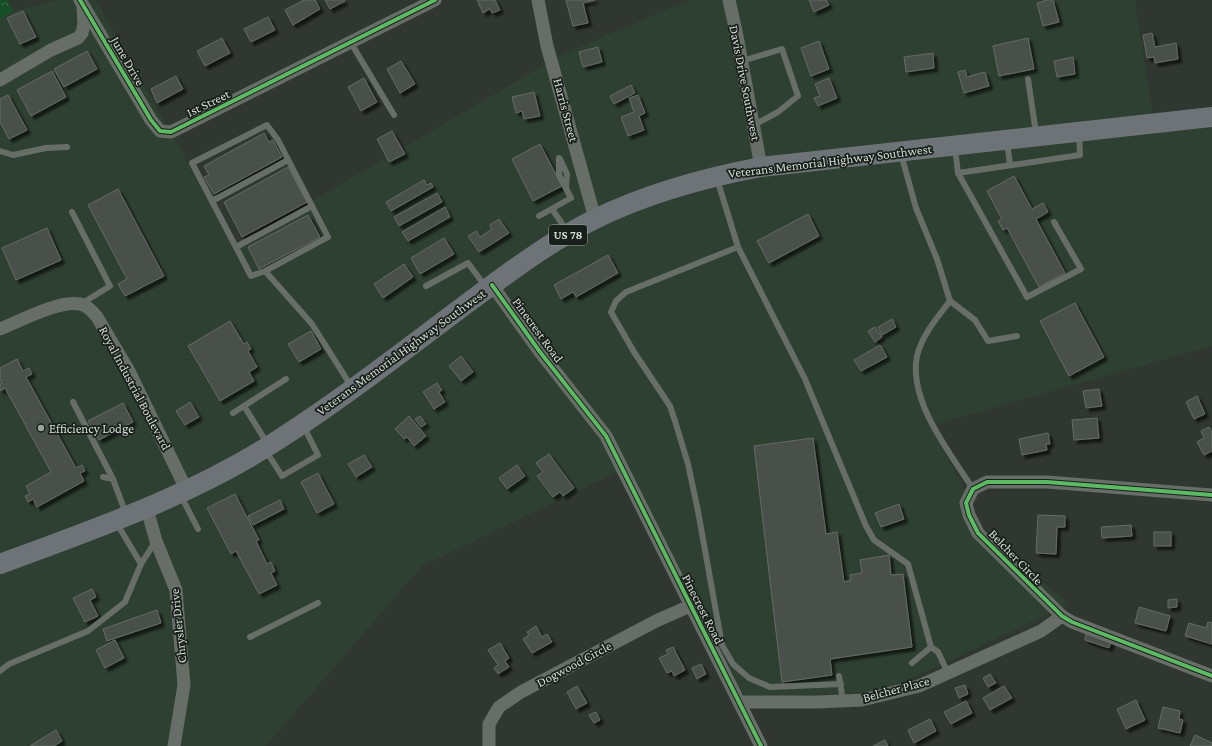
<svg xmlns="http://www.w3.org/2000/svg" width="1212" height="746" font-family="'Crimson Pro',serif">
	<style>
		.built { fill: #2e4031 }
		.forest { fill: url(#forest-crowns) }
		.building { fill: #4a4f4a; stroke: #656b65; filter: url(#shadow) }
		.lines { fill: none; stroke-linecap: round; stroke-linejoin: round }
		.service { stroke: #676d67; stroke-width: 6 }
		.minor { stroke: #676d67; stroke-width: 13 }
		.primary { stroke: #6d7376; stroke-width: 20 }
		.cycleway-casing { stroke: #191f1a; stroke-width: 6 }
		.cycleway { stroke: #5cba63; stroke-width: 4 }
		.poi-dot { fill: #9ba39b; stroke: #191f1a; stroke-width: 1.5 }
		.labels { text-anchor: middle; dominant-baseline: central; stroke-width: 3.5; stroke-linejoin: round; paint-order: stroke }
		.shield { fill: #191f1a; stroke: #9ca49d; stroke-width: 1 }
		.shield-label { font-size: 12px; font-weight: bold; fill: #d4ddd5 }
		.street-label { font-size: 13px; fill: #d4ddd5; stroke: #191f1a }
		.poi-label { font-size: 13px; fill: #d4ddd5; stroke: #191f1a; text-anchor: start }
	</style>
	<defs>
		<pattern id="forest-crowns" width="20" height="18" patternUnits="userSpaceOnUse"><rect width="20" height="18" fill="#164e26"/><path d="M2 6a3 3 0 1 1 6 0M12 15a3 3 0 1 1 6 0" fill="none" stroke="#376745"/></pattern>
		<filter id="shadow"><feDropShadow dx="3.5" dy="3.5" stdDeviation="1" flood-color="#0009"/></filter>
	</defs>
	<rect width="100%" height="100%" fill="#303630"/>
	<polygon class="built" points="58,0 96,0 235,246 561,55 688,0 1135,0 1154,124 1212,116 1212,346 930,426 970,499 978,527 1069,604 886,691 745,698 624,469 422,566 266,746 0,746 0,19 13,11"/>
	<polygon class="forest" points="0,0 7,0 13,11 0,19"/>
	<g class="building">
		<polygon points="304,0 315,0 320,9 293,25 285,10"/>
		<polygon points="325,0 344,0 345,1 330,9"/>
		<polygon points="477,0 495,0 500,10 492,13 490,9 483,13"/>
		<polygon points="566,0 595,0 583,3 588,23 573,26"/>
		<polygon points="809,0 826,0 829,5 814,12"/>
		<polygon points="1047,0 1053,0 1059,22 1043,26 1037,3"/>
		<polygon points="23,11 36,37 20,44 7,18"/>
		<polygon points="268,17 275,30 251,42 244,29"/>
		<polygon points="1152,33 1155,47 1176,43 1178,59 1155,63 1154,57 1147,58 1143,35"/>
		<polygon points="222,38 230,53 205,66 197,51"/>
		<polygon points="1028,38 1034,69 999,76 993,46"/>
		<polygon points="819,41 829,69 811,76 801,48"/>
		<polygon points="598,47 602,62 583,67 579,52"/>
		<polygon points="87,51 97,69 64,87 54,69"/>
		<polygon points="933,53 934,68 906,72 904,57"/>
		<polygon points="1073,57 1075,74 1057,77 1054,61"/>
		<polygon points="401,61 415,84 400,93 387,69"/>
		<polygon points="965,70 967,77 985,72 989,86 964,93 958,72"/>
		<polygon points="52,71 66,97 31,116 17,90"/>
		<polygon points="176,76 183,89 157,103 151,89"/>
		<polygon points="364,78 377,102 361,111 348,87"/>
		<polygon points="829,78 837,98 818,106 814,98 820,96 815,84"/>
		<polygon points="631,85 635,93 614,104 610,96"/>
		<polygon points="534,92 540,116 524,119 522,111 516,113 512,97"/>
		<polygon points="8,95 27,130 9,139 0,122 0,99"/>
		<polygon points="638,95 645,113 639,116 644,130 628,136 621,117 634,112 629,98"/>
		<polygon points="392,131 405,154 389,162 377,139"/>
		<polygon points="264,133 269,142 273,140 282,157 214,194 204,177 209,175 204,166"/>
		<polygon points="540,144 562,186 533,201 512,159"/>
		<polygon points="288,167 307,202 242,237 224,202"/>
		<polygon points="1014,176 1032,209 1043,203 1048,212 1036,219 1065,273 1039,287 1007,228 1003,230 998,221 1002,219 987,191"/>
		<polygon points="424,180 427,185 431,183 433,187 391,211 386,202"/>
		<polygon points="118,189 164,276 125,296 118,284 127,279 88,205"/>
		<polygon points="437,193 442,202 399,226 394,217"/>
		<polygon points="445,207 450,217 408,241 402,232"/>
		<polygon points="808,214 819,236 769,263 757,241"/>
		<polygon points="308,215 320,237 259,269 248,247"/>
		<polygon points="499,219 509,233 479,252 468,236 476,231 480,237 492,229 490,225"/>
		<polygon points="47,228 61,260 16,280 2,248"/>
		<polygon points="444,238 454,254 420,274 411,258"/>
		<polygon points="608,255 618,273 576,297 573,292 561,299 554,285"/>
		<polygon points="404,264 413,277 383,298 374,284"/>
		<polygon points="1075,303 1104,357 1069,376 1040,321"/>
		<polygon points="892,319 896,327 882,335 878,327"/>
		<polygon points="230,321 244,344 247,342 251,349 248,351 257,367 249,372 254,381 220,401 188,346"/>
		<polygon points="875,327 882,337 875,342 868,331"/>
		<polygon points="311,331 321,349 299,362 288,344"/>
		<polygon points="880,345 887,357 861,371 854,360"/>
		<polygon points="461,356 473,372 461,381 449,366"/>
		<polygon points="17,359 23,371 29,368 32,374 26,377 76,468 82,465 85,471 80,473 84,481 37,507 33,499 28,502 25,496 30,494 26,486 51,472 5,388 0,391 0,384 2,383 0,379 0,368"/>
		<polygon points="437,383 442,390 439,392 445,402 434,409 423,392"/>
		<polygon points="1099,389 1102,406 1086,408 1083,391"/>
		<polygon points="1197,396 1205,414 1194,419 1186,402"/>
		<polygon points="190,402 199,417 185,425 176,411"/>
		<polygon points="123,403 133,422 99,440 88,421"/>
		<polygon points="409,416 426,436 414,446 407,437 404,439 395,429"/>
		<polygon points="420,416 426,424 421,427 415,419"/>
		<polygon points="1097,418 1099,438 1074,440 1072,420"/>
		<polygon points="1209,427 1212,432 1212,451 1204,455 1197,442 1204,438 1201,431"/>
		<polygon points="1048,433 1050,444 1046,444 1047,450 1022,455 1019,439"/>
		<polygon points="813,438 826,534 837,532 844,582 851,580 850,575 862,573 860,560 889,555 891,575 903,574 912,647 830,659 832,675 782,682 754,446"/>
		<polygon points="549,454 574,488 563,496 560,492 553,497 537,476 543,472 536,463"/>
		<polygon points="364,455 372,467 356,477 348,464"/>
		<polygon points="517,465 525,476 507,489 499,478"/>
		<polygon points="318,473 334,504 317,513 301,482"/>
		<polygon points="235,494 259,540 256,541 267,564 271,562 275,571 271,573 277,585 259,594 236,551 231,554 207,508"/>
		<polygon points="280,500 284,509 253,525 248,516"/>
		<polygon points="899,504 904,519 881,527 875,513"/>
		<polygon points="1038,515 1065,516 1065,527 1057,527 1056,554 1036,553"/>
		<polygon points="1131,525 1132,536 1102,538 1101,527"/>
		<rect x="1154" y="532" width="17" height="14"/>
		<polygon points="92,589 96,597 90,600 98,616 85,622 73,598"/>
		<polygon points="1177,599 1177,607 1168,608 1168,600"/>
		<polygon points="1139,607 1170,616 1166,631 1135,623"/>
		<polygon points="157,610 161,623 107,641 103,629"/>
		<polygon points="1208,622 1212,623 1212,644 1185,636 1189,623 1206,628"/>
		<polygon points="536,626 542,637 547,634 552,642 532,653 523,639 529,635 527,632"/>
		<polygon points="1087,631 1112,639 1109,648 1085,640"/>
		<polygon points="115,640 124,658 105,668 96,650"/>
		<polygon points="500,643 509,658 505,661 509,667 498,674 494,668 498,665 488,650"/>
		<polygon points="673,647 685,670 674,676 672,671 667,673 659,658 668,654 666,650"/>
		<polygon points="701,664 706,674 697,679 692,668"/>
		<polygon points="990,674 996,683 988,687 983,678"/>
		<polygon points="965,685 968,694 959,698 955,688"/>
		<polygon points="577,686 587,703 576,709 567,692"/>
		<polygon points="1004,686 1012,698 990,710 983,698"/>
		<polygon points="1136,700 1145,720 1126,729 1117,709"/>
		<polygon points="966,701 972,713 951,724 944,712"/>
		<polygon points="1163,707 1180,711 1179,719 1183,720 1180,733 1158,728"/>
		<polygon points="596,712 600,720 594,723 589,715"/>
		<polygon points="930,719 936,731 914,743 908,730"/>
		<polygon points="56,730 62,741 54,746 30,746"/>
		<polygon points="1195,735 1212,743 1212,746 1190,746"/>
		<polygon points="885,740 888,746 873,746"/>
	</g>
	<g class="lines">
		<g class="service">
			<polyline points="351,43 394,115"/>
			<polyline points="742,61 782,49 798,96 778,112 754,125"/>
			<polyline points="1028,79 1036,133"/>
			<polyline points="1007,143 1010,164"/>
			<polyline points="955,148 958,173 1027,297 1081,269 1054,222"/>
			<polyline points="0,151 13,155 46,148 67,147"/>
			<polyline points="901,154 916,208 937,259 950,301 975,320 988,341 1017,336"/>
			<polyline points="560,159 567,174 566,188"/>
			<polyline points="958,173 1080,155 1079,133"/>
			<polyline points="717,179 738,247 626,292 616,301 611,312 634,352 670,406 675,421 688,464 698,511 722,645 733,664 749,678 770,687 841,684"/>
			<polyline points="212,201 288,160"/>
			<polyline points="552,209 567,231"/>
			<polyline points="72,212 110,286 81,304"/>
			<polyline points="539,216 571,198 559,175 559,158"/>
			<polyline points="236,247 312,206"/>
			<polyline points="738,247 805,379 866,526 874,540 908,564 931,647"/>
			<polyline points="265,271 328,237 278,140 267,125 192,163 251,276 265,271 312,324 351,386"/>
			<polyline points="426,286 468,263 485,286"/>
			<path d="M 950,301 C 937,318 922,335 917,356 C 908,401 950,453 973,489"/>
			<polyline points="73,402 113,479"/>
			<polyline points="244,406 267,443"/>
			<polyline points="233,413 286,379"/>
			<polyline points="266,451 282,476 318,455 304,427"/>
			<polyline points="103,477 113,479 126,514"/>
			<polyline points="181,496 198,529"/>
			<polyline points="141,564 155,542"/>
			<polyline points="250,637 318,603"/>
			<polyline points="912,663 931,647 938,652 948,673"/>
			<polyline points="0,671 9,664 88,631 125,602 141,564 116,522"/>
			<polyline points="839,676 843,701"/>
		</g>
		<g class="minor">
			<polyline points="80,0 151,120 160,131 171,132 435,0"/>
			<polyline points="538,0 547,46 594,215 594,220"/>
			<polyline points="729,0 737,36 761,167"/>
			<polyline points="0,80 51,50 78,38 82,33 84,24 83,8"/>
			<polyline points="492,285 540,352 606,436 761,746"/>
			<path d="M 0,329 C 20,321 59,300 80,304 C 87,305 93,312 97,317 L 129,371 L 187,491"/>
			<polyline points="1212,495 1047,482 987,482 973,489 966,503 969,515 978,533 1062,616 1072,622 1212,676"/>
			<polyline points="147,509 156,541 176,590 184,685 174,746"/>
			<polyline points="739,702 818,702 862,700 919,686 1041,631 1062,616"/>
			<polyline points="489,746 489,724 499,707 521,692 656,621 690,606"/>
		</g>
		<path class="primary" d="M 0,564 C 97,528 194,495 281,438 C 343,398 402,352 461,308 C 504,276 547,243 595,219 C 648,193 703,178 761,167 L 1212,117"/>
		<defs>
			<g id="cycleway">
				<polyline points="80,0 151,120 160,131 171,132 435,0"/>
				<polyline points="492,285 540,352 606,436 761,746"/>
				<polyline points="1212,495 1047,482 987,482 973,489 966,503 969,515 978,533 1062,616 1072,622 1212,676"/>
			</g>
		</defs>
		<use href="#cycleway" class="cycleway-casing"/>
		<use href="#cycleway" class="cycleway"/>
	</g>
	<circle class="poi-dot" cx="41" cy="428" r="4"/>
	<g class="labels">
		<rect class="shield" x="549" y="225" width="38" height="20" rx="3"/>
		<g class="shield-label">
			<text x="568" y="235">US 78</text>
		</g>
		<g class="street-label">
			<text transform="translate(128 61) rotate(60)">June Drive</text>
			<text transform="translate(745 83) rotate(79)">Davis Drive Southwest</text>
			<text transform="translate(208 103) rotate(-26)">1st Street</text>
			<text transform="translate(566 110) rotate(75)">Harris Street</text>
			<text transform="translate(830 161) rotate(-7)">Veterans Memorial Highway Southwest</text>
			<text transform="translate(538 330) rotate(54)">Pinecrest Road</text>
			<text transform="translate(401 352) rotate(-36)">Veterans Memorial Highway Southwest</text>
			<text transform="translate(135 388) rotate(62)">Royal Industrial Boulevard</text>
			<text transform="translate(1016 557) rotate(46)">Belcher Circle</text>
			<text transform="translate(703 609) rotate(63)">Pinecrest Road</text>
			<text transform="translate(178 626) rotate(-96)">Chrysler Drive</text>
			<text transform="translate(574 664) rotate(-28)">Dogwood Circle</text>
			<text transform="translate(896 689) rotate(-15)">Belcher Place</text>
		</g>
		<g class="poi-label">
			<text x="49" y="428">Efficiency Lodge</text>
		</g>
	</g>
</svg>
